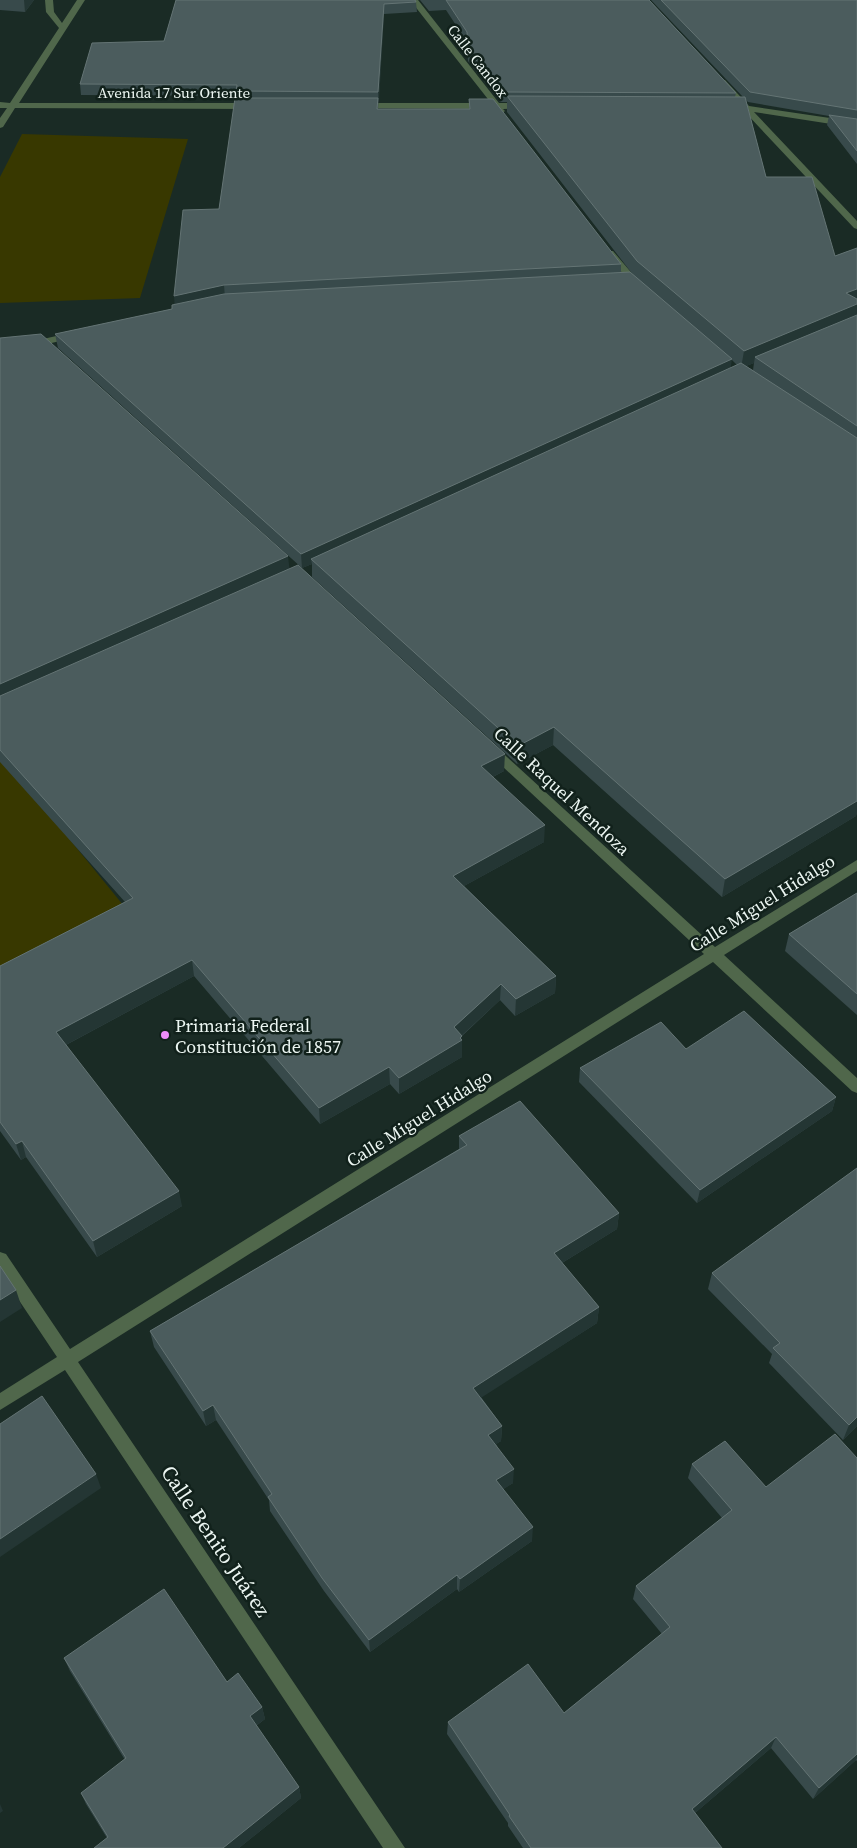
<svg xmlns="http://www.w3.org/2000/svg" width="857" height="1848" font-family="'Source Serif 4',serif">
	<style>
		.green { fill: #383800 }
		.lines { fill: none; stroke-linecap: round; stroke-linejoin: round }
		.minor { fill: #50674b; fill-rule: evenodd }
		.wall { fill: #384a4b; fill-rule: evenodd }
		.shaded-wall { fill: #243634 }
		.building { fill: #4b5c5d; stroke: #647474 }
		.poi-dot { fill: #ed8cf9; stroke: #11211b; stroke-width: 2 }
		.labels { text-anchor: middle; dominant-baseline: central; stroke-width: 5; stroke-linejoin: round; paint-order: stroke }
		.far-street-label { font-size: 15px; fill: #ecf6f2; stroke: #11211b }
		.street-label { font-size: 18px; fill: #ecf6f2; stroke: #11211b }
		.poi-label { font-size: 18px; fill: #ecf6f2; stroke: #11211b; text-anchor: start }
		.near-street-label { font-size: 21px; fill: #ecf6f2; stroke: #11211b }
	</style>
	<rect width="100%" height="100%" fill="#1a2b25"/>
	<g class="green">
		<polygon points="22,134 188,139 140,298 0,303 0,177"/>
		<polygon points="0,754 128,911 0,975"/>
	</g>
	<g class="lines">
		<g class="minor">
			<polygon points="45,0 53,0 54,12 62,23 77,0 85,0 19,103 252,103 256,106 252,109 15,108 3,127 0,128 0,118 7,108 0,108 0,102 10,103 59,28 46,12"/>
			<polygon points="410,0 418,0 499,103 524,103 528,106 527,108 503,109 505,111 501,114 495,109 358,108 357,106 361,103 491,103"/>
			<polygon points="719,80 725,80 749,106 857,122 857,128 754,112 857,221 857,229 854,228 744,111 728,110 728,106 739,105 719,84"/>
			<polygon points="607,251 613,251 641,284 641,288 635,288 607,255"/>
			<polygon points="74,332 79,335 77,337 43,345 0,346 0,340 43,339"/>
			<polygon points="491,745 495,746 715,947 857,860 857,871 724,955 857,1078 857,1093 852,1091 713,962 78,1362 405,1848 383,1848 65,1370 0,1410 0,1393 57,1357 0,1272 0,1252 6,1254 70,1349 704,954 487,752 485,749"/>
		</g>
	</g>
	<g class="wall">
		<polygon points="0,0 34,0 25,12 0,10"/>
		<path d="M 176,0 L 416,2 L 417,12 L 384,14 L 378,109 L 469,109 L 469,99 L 621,264 L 621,273 L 634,276 L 507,112 L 507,102 L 500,102 L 468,61 L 467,42 L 446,10 L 429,11 L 420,0 L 649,0 L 736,93 L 735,97 L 743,97 L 651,0 L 857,0 L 857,164 L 827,125 L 829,116 L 748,102 L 746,100 L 766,177 L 835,256 L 857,248 L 857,812 L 856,816 L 722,897 L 553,745 L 517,764 L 312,577 L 312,564 L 302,568 L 58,348 L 55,334 L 172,309 L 219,209 L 236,96 L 81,95 L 80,84 L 164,41 ZM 731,359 L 737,365 L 730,368 ZM 754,363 L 753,370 L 746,366 Z"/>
		<polygon points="0,338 289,569 504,771 493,777 544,842 464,886 556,976 555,993 515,1016 500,1000 462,1036 462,1057 399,1094 390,1084 320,1124 194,976 66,1045 182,1206 97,1257 26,1157 21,1160 0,1131 0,966 125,902 0,762"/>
		<polygon points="857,893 857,1015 785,951 789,934"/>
		<polygon points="686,1049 836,1097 832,1111 697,1203 579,1082 580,1068"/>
		<polygon points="459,1136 619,1213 617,1229 562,1263 599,1307 597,1323 481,1397 502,1426 501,1441 496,1444 513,1483 503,1489 532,1541 459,1592 457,1589 370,1652 324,1591 270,1511 269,1500 216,1420 206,1426 154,1347 150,1331 459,1149"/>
		<polygon points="857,1168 857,1426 843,1440 769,1363 772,1354 708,1289 712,1273"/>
		<polygon points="857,1458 857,1761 856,1760 813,1799 771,1748 695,1813 722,1848 523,1848 508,1826 508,1823 447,1734 448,1722 564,1713 662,1634 633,1599 636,1586 722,1518 688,1478 692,1464 766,1487"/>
		<polygon points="64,1658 227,1682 262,1707 265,1719 256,1726 299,1787 301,1798 239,1848 94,1848 107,1838 86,1804 81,1793 125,1760 70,1671"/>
	</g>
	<g class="shaded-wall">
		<polygon points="24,0 34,0 25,12"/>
		<polygon points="384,4 384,14 379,102 378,92"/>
		<polygon points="224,285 225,298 175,309 174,296"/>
		<polygon points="857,289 857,317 755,357 754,363 741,368 744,351 846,293"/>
		<polygon points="732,359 730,373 311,559 312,564 302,568 301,554"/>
		<polygon points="288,556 290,573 0,703 0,684"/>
		<polygon points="554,727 553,745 517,764 518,746"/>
		<polygon points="505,754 504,771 481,783 481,766"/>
		<polygon points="857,796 857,812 856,816 722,897 725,879"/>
		<polygon points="545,825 544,842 453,892 453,876"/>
		<polygon points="192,960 194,976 60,1048 56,1032"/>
		<polygon points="556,976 555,993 515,1016 516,999"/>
		<polygon points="501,984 500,1000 460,1037 462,1036 462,1057 399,1094 399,1078"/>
		<polygon points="389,1067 390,1084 320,1124 319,1108"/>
		<polygon points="836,1097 832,1111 697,1203 700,1190"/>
		<polygon points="22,1141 26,1157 21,1160 16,1144"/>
		<polygon points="179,1191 182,1206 97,1257 93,1241"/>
		<polygon points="619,1213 617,1229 552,1269 554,1253"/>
		<polygon points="16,1290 22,1308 0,1322 0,1300"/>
		<polygon points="599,1307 597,1323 473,1403 473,1388"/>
		<polygon points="213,1405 216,1420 206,1426 203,1411"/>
		<polygon points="857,1417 857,1426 843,1440 849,1425"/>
		<polygon points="502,1426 501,1441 487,1450 488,1435"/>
		<polygon points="514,1469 513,1483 495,1495 496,1480"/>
		<polygon points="96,1474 101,1488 0,1557 0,1539"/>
		<polygon points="533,1527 532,1541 459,1592 460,1579"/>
		<polygon points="457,1575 457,1589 370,1652 369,1640"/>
		<polygon points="262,1707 265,1719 253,1728 250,1716"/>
		<polygon points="776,1737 771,1748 688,1819 692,1809"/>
		<polygon points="857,1754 857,1758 856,1760 813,1799 819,1788"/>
		<polygon points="299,1787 301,1798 239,1848 223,1848"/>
		<polygon points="0,1804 3,1811 0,1813"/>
	</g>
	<g class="building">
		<polygon points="176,0 415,0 416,2 384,4 378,92 236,91 237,85 80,84 92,43 164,41"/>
		<polygon points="446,0 649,0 736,93 500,92 468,50 467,32"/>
		<polygon points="661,0 857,0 857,110 750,92"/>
		<polygon points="507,96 745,97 766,177 812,177 835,256 857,248 857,289 846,293 857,299 857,304 744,351 637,261"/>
		<polygon points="235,98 378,98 377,109 470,109 469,99 493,99 621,264 224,285 174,296 183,210 219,209"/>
		<polygon points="829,115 857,119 857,151"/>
		<polygon points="630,272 732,359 301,554 55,334 172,309 172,305 224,294"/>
		<polygon points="857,315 857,426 755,357"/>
		<polygon points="41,334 288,556 0,684 0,338"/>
		<polygon points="741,363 857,438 857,801 725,879 554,727 518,746 311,559"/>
		<polygon points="298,565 505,754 481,766 545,825 453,876 556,976 516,999 501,984 454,1027 462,1036 460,1038 462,1040 399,1078 389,1067 319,1108 192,960 56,1032 179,1191 93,1241 22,1141 16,1144 0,1122 0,966 133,898 0,750 0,696"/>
		<polygon points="857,893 857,994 789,934"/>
		<polygon points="744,1011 836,1097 700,1190 580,1068 661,1022 686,1049"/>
		<polygon points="520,1101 619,1213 554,1253 599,1307 473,1388 502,1426 488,1435 514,1469 496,1480 533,1527 460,1579 457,1575 369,1640 322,1578 268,1497 272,1494 213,1405 203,1411 150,1331 467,1145 459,1136"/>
		<polygon points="857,1168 857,1417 849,1425 773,1348 780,1343 712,1273"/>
		<polygon points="0,1266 16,1290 0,1300"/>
		<polygon points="42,1396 96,1474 0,1539 0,1424"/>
		<polygon points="835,1434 857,1458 857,1754 819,1788 776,1737 692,1809 722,1848 531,1848 509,1816 510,1815 448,1722 528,1664 564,1713 670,1627 636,1586 732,1510 692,1464 725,1441 766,1487"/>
		<polygon points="164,1589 227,1682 238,1673 262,1707 250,1716 299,1787 223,1848 94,1848 108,1837 81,1793 126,1758 64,1658"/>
	</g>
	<circle class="poi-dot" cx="165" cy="1035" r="5"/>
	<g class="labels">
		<g class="far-street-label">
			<text transform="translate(478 61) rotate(52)">Calle Candox</text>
			<text x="174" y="92">Avenida 17 Sur Oriente</text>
		</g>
		<g class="street-label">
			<text transform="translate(562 791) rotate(43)">Calle Raquel Mendoza</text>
			<text transform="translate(762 903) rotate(-32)">Calle Miguel Hidalgo</text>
			<text transform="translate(419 1118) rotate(-32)">Calle Miguel Hidalgo</text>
		</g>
		<g class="poi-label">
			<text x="175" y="1025">Primaria Federal<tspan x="175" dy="21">Constitución de 1857</tspan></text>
		</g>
		<g class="near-street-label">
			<text transform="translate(216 1541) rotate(56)">Calle Benito Juárez</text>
		</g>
	</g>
</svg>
